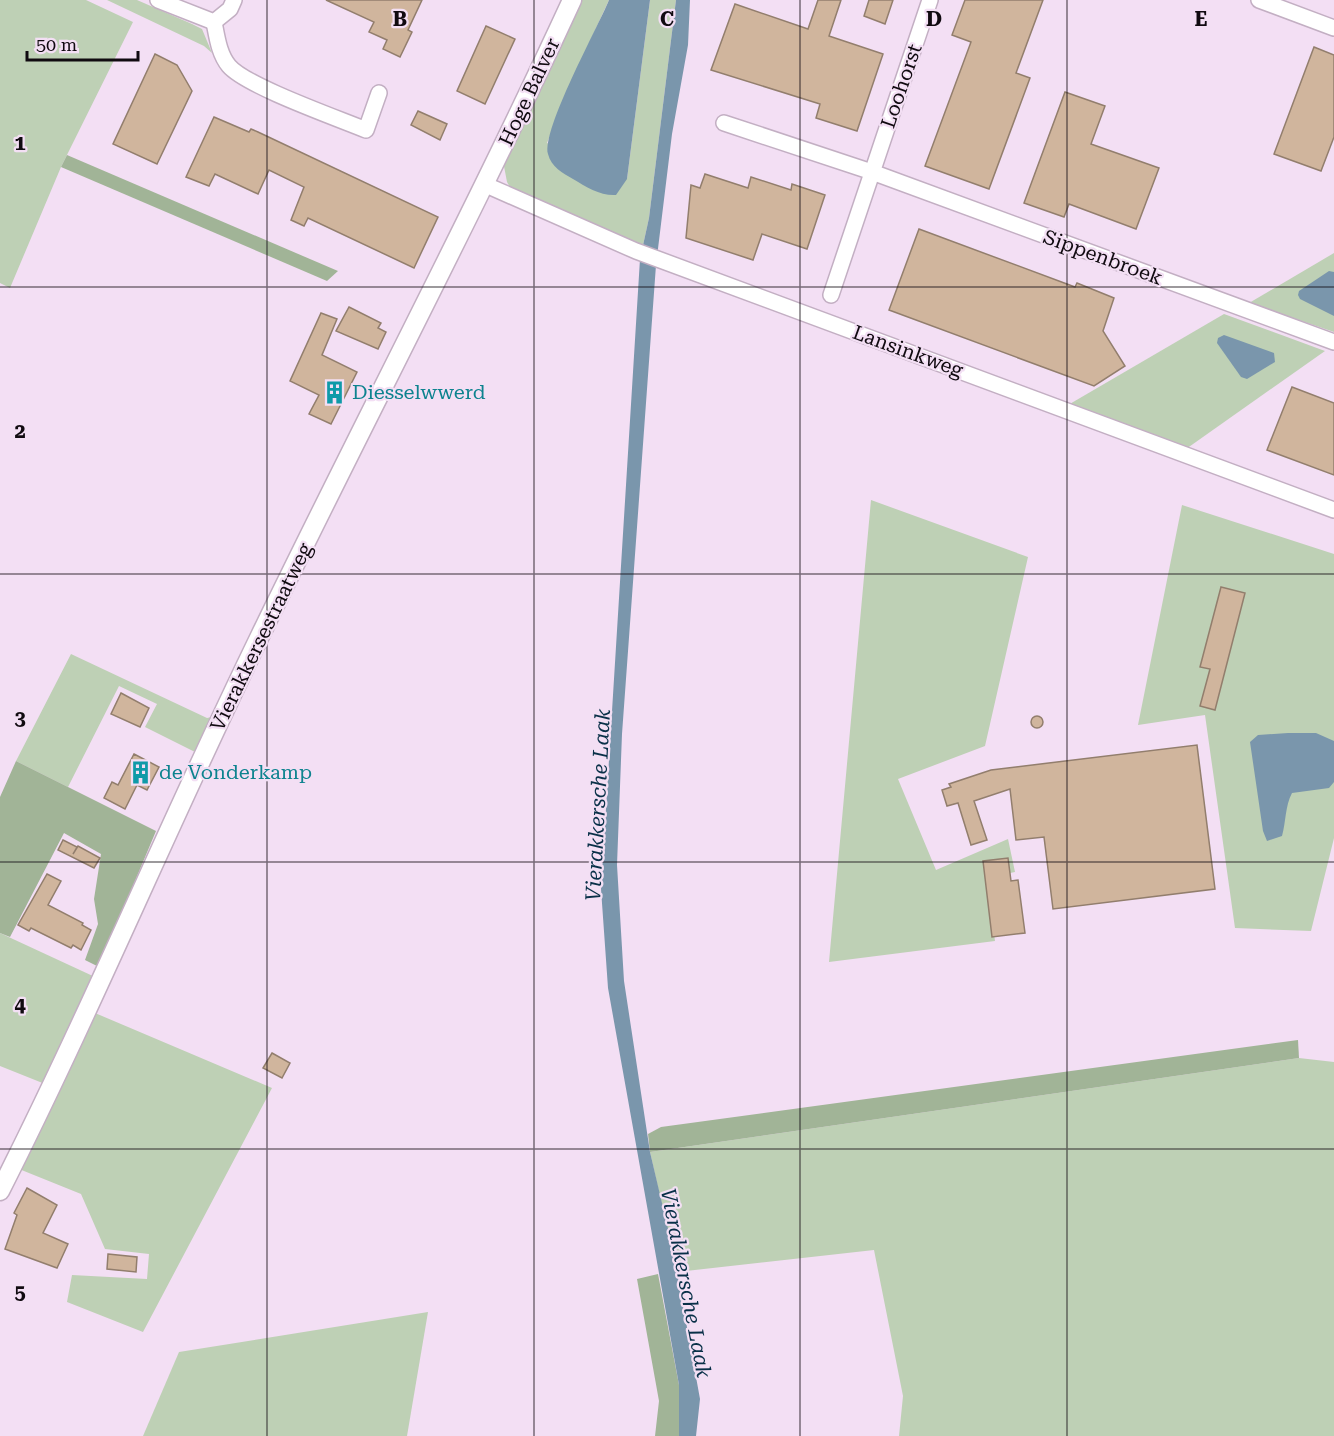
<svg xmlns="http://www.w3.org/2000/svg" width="1334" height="1436" font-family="'Roboto Serif',serif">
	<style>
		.green { fill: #bed0b5 }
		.forest { fill: #a1b497 }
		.water { fill: #7a96ac }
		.building { fill: #d0b59d; stroke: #927e6d; stroke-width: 1.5 }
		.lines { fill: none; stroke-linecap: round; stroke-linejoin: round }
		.minor-casing { stroke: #c3afc3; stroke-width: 18 }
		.tertiary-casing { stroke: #c3afc3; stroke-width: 21 }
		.minor { stroke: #fff; stroke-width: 15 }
		.tertiary { stroke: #fff; stroke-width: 18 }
		.grid { fill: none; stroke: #100a10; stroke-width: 1.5; stroke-opacity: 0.55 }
		.labels { text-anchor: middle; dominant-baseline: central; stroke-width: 4.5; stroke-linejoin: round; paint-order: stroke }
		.street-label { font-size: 20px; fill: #100a10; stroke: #f3dff4 }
		.culture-label { font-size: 20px; fill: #0d838f; stroke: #f3dff4; text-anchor: start }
		.water-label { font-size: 21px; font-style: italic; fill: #093048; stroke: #f3dff4 }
		.grid-label { font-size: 20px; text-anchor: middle; font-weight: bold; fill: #100a10; stroke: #f3dff4; stroke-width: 4.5; stroke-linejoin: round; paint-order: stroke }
	</style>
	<rect width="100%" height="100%" fill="#f3dff4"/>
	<g class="green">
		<polygon points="0,0 86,0 133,22 61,167 10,288 0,283"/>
		<polygon points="107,0 137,0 192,24 202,29 212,53 204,46"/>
		<polygon points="579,0 609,0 573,78 547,143 627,179 650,0 676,0 649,218 640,259 511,189 507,182 503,161"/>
		<polygon points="1334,253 1334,332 1249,303"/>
		<polygon points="1224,314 1325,351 1186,449 1068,405"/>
		<polygon points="871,500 1028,557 985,746 898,779 936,870 1008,839 1015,872 986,878 995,941 829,962"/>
		<polygon points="1182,505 1334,554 1334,838 1311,931 1235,928 1205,715 1138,725"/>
		<polygon points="71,654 207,718 212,717 195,752 145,727 157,704 119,686 68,787 16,761"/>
		<polygon points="0,933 95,977 45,1084 0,1066"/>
		<polygon points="95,1013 272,1088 143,1332 67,1302 72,1275 147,1279 149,1254 105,1249 81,1194 19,1169 68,1074"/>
		<polygon points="1299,1058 1334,1062 1334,1436 899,1436 903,1396 874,1250 677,1272 650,1152"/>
		<polygon points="428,1312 407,1436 143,1436 179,1352"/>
	</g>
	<g class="forest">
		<polygon points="67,155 338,271 327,281 61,167"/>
		<polygon points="16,761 156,831 99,967 85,960 98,924 94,899 101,854 64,833 10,937 0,933 0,797"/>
		<polygon points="1298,1040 1299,1058 650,1152 648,1134 661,1127"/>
		<polygon points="658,1274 679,1385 679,1436 655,1436 659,1401 637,1279"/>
	</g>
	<g class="water">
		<path d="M 609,0 L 650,0 L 627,179 L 616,195 C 601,196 586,187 573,179 C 563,173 551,167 548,154 C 542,129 597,29 609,0 Z"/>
		<polygon points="676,0 690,0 688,45 672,134 656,265 622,734 617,865 624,981 650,1152 673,1250 700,1399 696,1436 679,1436 679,1385 608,988 601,889 640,259 649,218"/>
		<polygon points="1329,271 1334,272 1334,316 1300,299 1298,295 1299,291"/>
		<polygon points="1224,335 1274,353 1275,362 1247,379 1241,377 1217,343 1218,338"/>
		<path d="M 1288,733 L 1316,733 L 1334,741 L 1334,782 L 1329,788 L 1292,793 C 1285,806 1286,822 1282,836 L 1267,841 L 1263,831 L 1250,742 L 1258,735 Z"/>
	</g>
	<g class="building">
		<polygon points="326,0 422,0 408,30 412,32 400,57 383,49 387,40 369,32 374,22"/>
		<polygon points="818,0 841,0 829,36 883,54 857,131 816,118 820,104 711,70 735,4 808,29"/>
		<polygon points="869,0 893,0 885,24 864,16"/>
		<polygon points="965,0 1043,0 1016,73 1030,78 989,189 925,166 971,42 952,35"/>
		<polygon points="486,26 515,39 485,104 457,91"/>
		<polygon points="1314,47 1334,55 1334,137 1321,171 1274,154"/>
		<polygon points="155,54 177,65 192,91 157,164 113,144"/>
		<polygon points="1065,92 1105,106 1091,144 1159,168 1136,229 1069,204 1064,217 1024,203"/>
		<polygon points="418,111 447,124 440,140 411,125"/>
		<polygon points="214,117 249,132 251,129 258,132 438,217 414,268 308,218 304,226 291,220 304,187 269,170 258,194 215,174 209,186 186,177"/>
		<polygon points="705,174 748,188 751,177 791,190 792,184 825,195 807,249 762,234 753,260 686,238 691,185 700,188"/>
		<polygon points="919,229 1075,287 1077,283 1114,298 1103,331 1125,366 1094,386 889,310"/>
		<polygon points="349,307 381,323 378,328 386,332 378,349 336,331"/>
		<polygon points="321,313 337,319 322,355 357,372 331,424 309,414 319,395 290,381"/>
		<polygon points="1292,387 1334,403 1334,475 1267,450"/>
		<polygon points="1221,587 1245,593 1215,710 1200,706 1210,669 1200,667"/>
		<polygon points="121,693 149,708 140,727 111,714"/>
		<circle cx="1037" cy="722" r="6"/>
		<polygon points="1197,745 1215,889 1053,909 1044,837 1016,840 1010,789 974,801 987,840 971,845 958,803 947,806 942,790 951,787 949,784 991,770"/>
		<polygon points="134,754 159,767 147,790 137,785 125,809 104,798 112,782 118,785"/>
		<polygon points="63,840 77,847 73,854 78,846 100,858 94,868 58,850"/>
		<polygon points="1008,858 1011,881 1018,880 1025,933 992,937 983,861"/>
		<polygon points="47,874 61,881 48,905 83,923 82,925 91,930 81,950 73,945 71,948 31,928 29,931 18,925"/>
		<polygon points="272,1053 290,1063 282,1078 263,1068"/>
		<polygon points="27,1188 57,1205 43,1233 68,1244 57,1268 5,1249 17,1215 14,1213"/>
		<polygon points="108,1254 137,1257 136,1272 107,1269"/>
	</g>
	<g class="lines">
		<defs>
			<g id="minor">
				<polyline points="158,0 214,22 230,9 234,0"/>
				<polyline points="1259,0 1334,28"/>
				<path d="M 214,22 C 217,37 219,54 229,66 C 246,86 337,118 366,130 L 379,93"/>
				<polyline points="724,123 872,172 1334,342"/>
				<polyline points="486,185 636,251 1334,510"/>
				<polyline points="831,295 930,0"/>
			</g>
			<path id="tertiary" d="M 0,1191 C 92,1009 170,821 259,638 C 362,425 473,215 572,0"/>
		</defs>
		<use href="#minor" class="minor-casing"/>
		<use href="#tertiary" class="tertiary-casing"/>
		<use href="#minor" class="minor"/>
		<use href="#tertiary" class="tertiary"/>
	</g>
	<path class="grid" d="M 267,0 L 267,1436M 534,0 L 534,1436M 800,0 L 800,1436M 1067,0 L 1067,1436M 0,287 L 1334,287M 0,574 L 1334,574M 0,862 L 1334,862M 0,1149 L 1334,1149"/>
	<defs>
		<symbol id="building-bare" viewBox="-9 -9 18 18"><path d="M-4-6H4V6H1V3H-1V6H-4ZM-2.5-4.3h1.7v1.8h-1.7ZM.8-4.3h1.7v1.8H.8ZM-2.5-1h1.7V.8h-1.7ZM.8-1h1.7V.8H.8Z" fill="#0f9aa8" stroke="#f3dff4" stroke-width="2.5" paint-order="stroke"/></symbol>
	</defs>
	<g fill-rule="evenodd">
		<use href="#building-bare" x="318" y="376" width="33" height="33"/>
		<use href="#building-bare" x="124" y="756" width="33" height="33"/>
	</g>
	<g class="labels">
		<g class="street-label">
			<text transform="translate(901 86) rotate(-71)">Loohorst</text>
			<text transform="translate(529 92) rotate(-65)">Hoge Balver</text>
			<text transform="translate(1103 257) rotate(20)">Sippenbroek</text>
			<text transform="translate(908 351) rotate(20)">Lansinkweg</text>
			<text transform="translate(261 637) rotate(-64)">Vierakkersestraatweg</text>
		</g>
		<g class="culture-label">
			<text x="352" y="392">Diesselwwerd</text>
			<text x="159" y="772">de Vonderkamp</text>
		</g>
		<g class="water-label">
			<text transform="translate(598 805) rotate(-87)">Vierakkersche Laak</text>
			<text transform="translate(686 1283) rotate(79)">Vierakkersche Laak</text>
		</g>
	</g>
	<g class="grid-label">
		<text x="400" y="26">B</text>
		<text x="667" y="26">C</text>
		<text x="934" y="26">D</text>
		<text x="1201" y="26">E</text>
		<text x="20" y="150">1</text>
		<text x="20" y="438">2</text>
		<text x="20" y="725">3</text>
		<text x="20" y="1012">4</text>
		<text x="20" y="1299">5</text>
	</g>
	<path d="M27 51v9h111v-9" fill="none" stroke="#100a10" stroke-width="3"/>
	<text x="36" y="51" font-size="18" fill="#100a10" stroke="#f3dff4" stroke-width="4.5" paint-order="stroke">50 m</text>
</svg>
